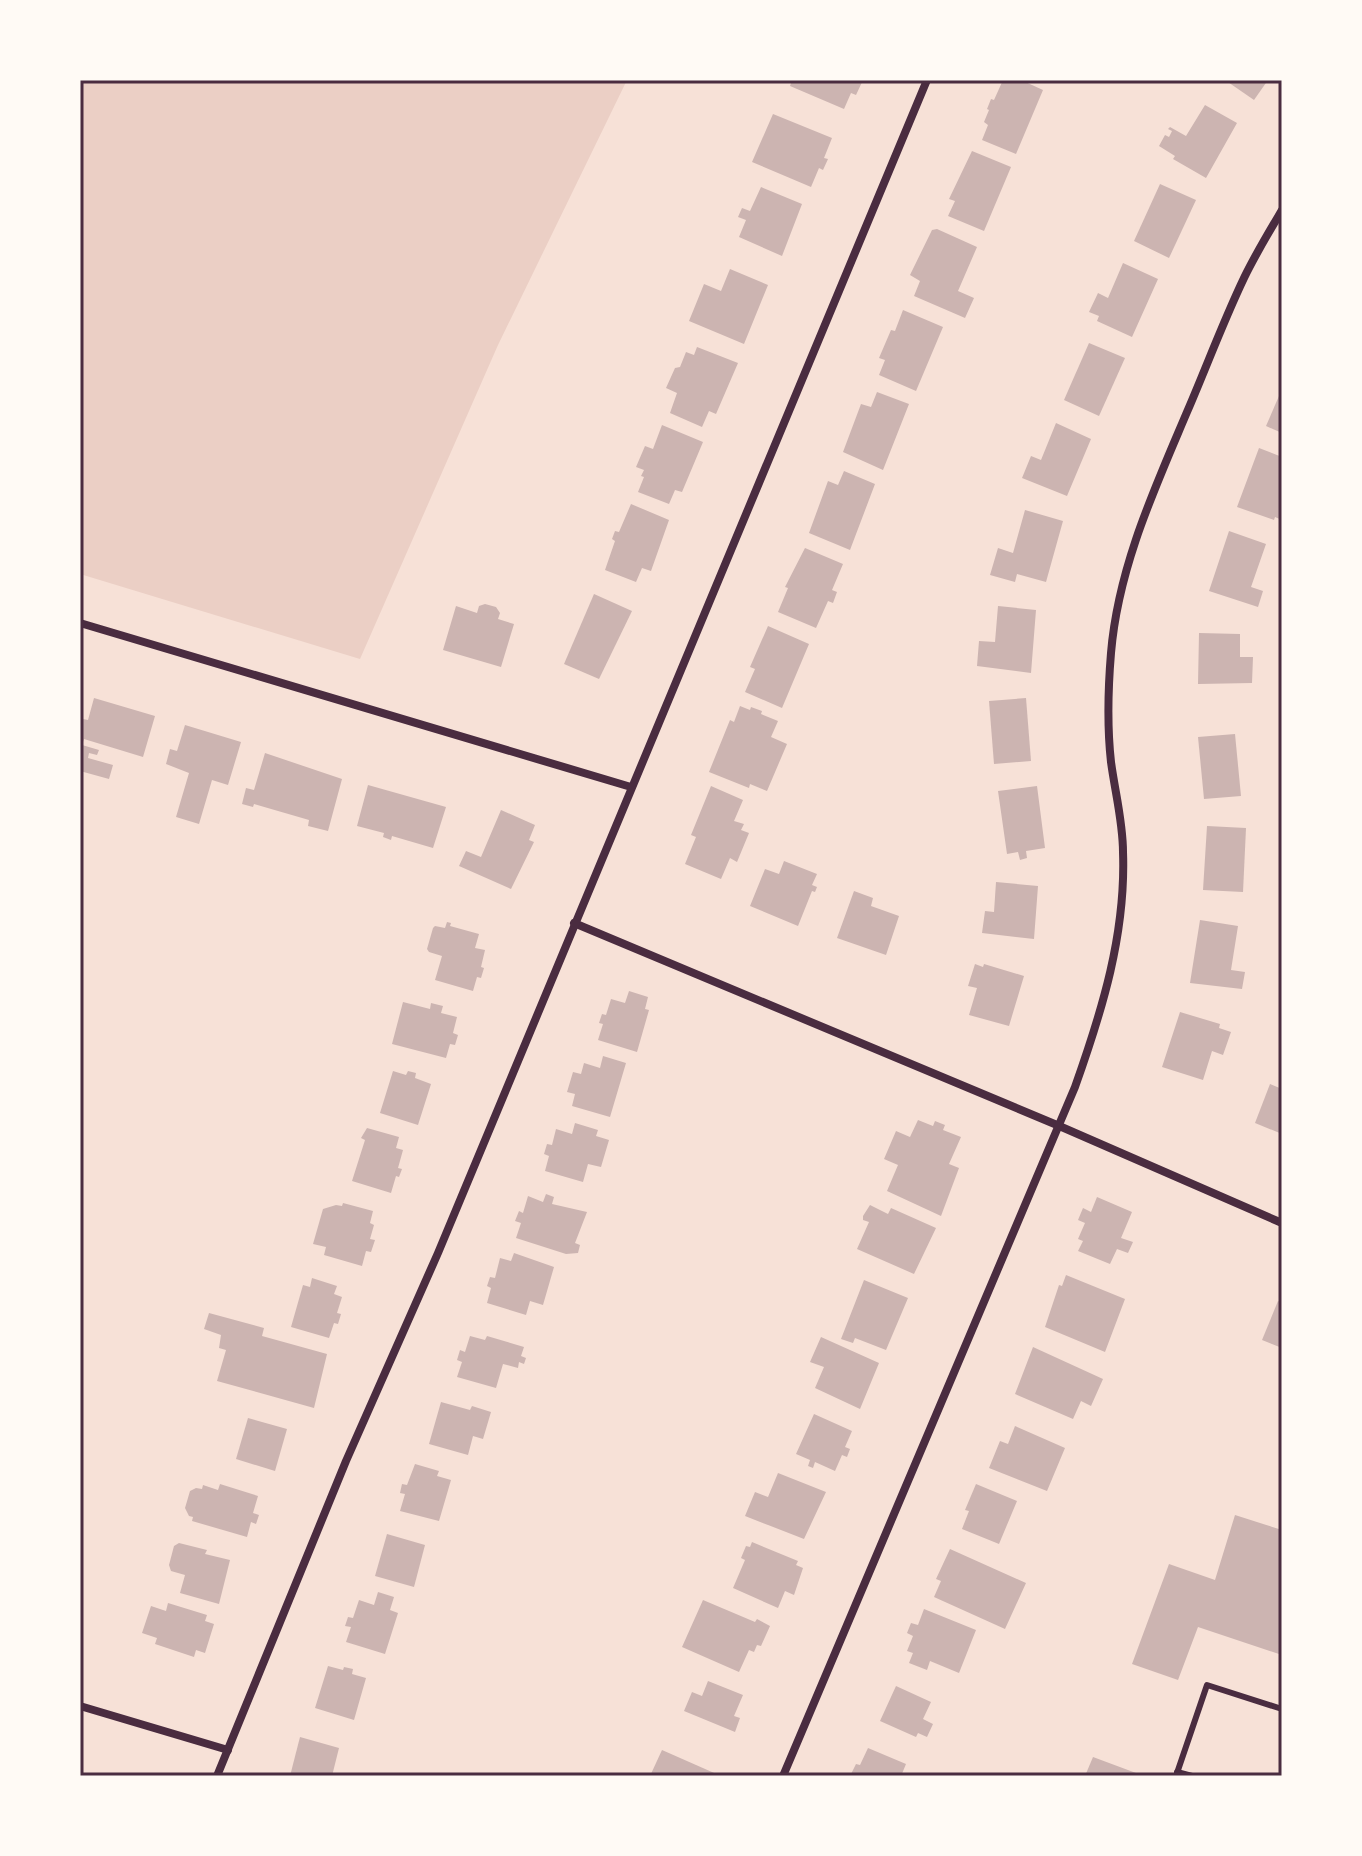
<svg xmlns="http://www.w3.org/2000/svg" width="1362" height="1856" font-family="'Roboto Condensed',sans-serif">
	<style>
		.green { fill: #ebcfc5 }
		.building { fill: #ccb4b1 }
		.lines { fill: none; stroke-linecap: round; stroke-linejoin: round }
		.service { stroke: #4a2c40; stroke-width: 6 }
		.minor { stroke: #4a2c40; stroke-width: 8 }
		.neatline { fill: none; stroke: #4a2c40; stroke-width: 3 }
	</style>
	<rect width="100%" height="100%" fill="#f7e1d7"/>
	<polygon class="green" points="80,80 627,80 498,345 360,659 80,574"/>
	<g class="building">
		<polygon points="792,80 863,80 856,95 851,93 844,109 790,86"/>
		<polygon points="1003,80 1021,80 1043,90 1016,154 982,140 988,125 984,122 989,110 987,109 991,99 994,100"/>
		<polygon points="1225,80 1268,80 1254,100"/>
		<polygon points="1205,105 1237,123 1206,178 1173,159 1175,156 1159,146 1165,135 1169,137 1172,131 1168,129 1170,127 1186,136"/>
		<polygon points="773,114 832,138 824,158 828,159 823,170 819,168 811,187 752,162"/>
		<polygon points="972,151 1011,167 984,231 948,216 955,201 949,199"/>
		<polygon points="1160,184 1196,200 1169,258 1134,241"/>
		<polygon points="761,187 802,204 782,256 739,237 746,220 738,217 742,208 750,211"/>
		<polygon points="937,229 977,247 958,291 974,298 965,318 914,296 920,281 910,275 932,230"/>
		<polygon points="1123,263 1158,279 1132,337 1097,321 1099,316 1089,312 1098,293 1108,298"/>
		<polygon points="730,269 768,285 744,344 689,321 704,284 721,291"/>
		<polygon points="903,310 943,327 916,391 879,375 885,360 879,358 891,330 895,331"/>
		<polygon points="1089,343 1125,358 1099,416 1064,400"/>
		<polygon points="697,347 738,363 716,414 709,411 702,427 670,413 677,393 666,388 675,368 680,367 686,352 694,355"/>
		<polygon points="1282,389 1282,433 1266,426"/>
		<polygon points="877,392 909,404 883,470 843,452 861,404 871,407"/>
		<polygon points="1056,423 1091,439 1067,496 1022,478 1031,456 1041,460"/>
		<polygon points="662,425 703,442 682,492 675,490 669,504 638,492 644,477 641,476 644,470 636,467 645,446 653,449"/>
		<polygon points="1259,448 1282,457 1282,520 1275,517 1274,520 1237,507"/>
		<polygon points="844,471 875,484 850,550 809,533 828,481 838,485"/>
		<polygon points="631,504 669,520 651,571 642,568 636,582 605,570 615,541 612,539 615,531 619,532"/>
		<polygon points="1025,510 1063,521 1046,582 1017,574 1015,582 990,575 998,548 1013,553"/>
		<polygon points="1229,531 1266,544 1251,587 1263,591 1258,607 1209,591"/>
		<polygon points="805,548 843,564 832,590 837,592 833,603 828,601 816,628 778,612 788,588 785,587"/>
		<polygon points="594,594 632,611 599,679 564,664"/>
		<polygon points="485,604 496,607 500,613 498,619 514,624 501,667 443,650 456,606 477,613 479,606"/>
		<polygon points="998,606 1036,610 1031,673 977,666 979,641 995,642"/>
		<polygon points="768,626 809,644 782,708 745,692 755,669 750,667"/>
		<polygon points="1199,633 1240,634 1240,657 1253,657 1252,683 1198,684"/>
		<polygon points="94,698 155,716 143,757 84,739 82,745 99,750 97,755 89,753 88,758 113,765 109,779 80,771 80,728 83,719 88,720"/>
		<polygon points="1026,698 1031,761 994,764 989,701"/>
		<polygon points="740,706 750,710 751,707 762,711 761,714 778,721 771,737 787,744 767,791 750,784 749,788 709,772 730,720 734,722"/>
		<polygon points="185,725 241,742 228,785 212,780 199,824 176,817 189,773 166,764 170,749 177,751"/>
		<polygon points="1235,734 1241,796 1204,799 1198,737"/>
		<polygon points="265,753 342,779 328,831 308,826 309,820 254,804 253,807 242,804 246,788 254,790"/>
		<polygon points="368,785 446,807 433,848 392,836 391,840 383,837 384,833 357,826"/>
		<polygon points="711,786 743,800 734,821 744,824 741,830 749,833 737,862 730,858 721,879 685,864 696,837 691,835"/>
		<polygon points="1037,786 1045,848 1026,851 1027,858 1020,860 1018,852 1007,854 998,791"/>
		<polygon points="501,810 535,825 529,840 534,842 511,889 459,866 466,851 481,857"/>
		<polygon points="1207,826 1246,828 1243,892 1203,890"/>
		<polygon points="784,861 817,874 812,885 817,887 815,892 812,891 798,926 750,906 765,869 779,874"/>
		<polygon points="996,882 1038,886 1034,939 982,933 985,911 994,912"/>
		<polygon points="854,891 873,898 871,906 899,916 886,955 837,938"/>
		<polygon points="1200,920 1238,926 1231,970 1245,972 1242,989 1190,983"/>
		<polygon points="447,922 451,923 450,926 479,934 475,948 485,950 481,967 484,968 481,978 477,977 473,991 435,980 442,956 429,952 427,949 433,928 435,926 445,928"/>
		<polygon points="975,964 983,967 984,964 1024,976 1009,1026 969,1015 977,988 968,986"/>
		<polygon points="629,991 648,997 645,1009 649,1010 637,1052 598,1040 603,1024 599,1023 602,1014 606,1015 611,999 625,1003"/>
		<polygon points="403,1002 430,1009 431,1003 443,1006 441,1013 457,1017 453,1033 458,1035 455,1045 450,1044 446,1058 392,1044"/>
		<polygon points="1180,1012 1220,1024 1219,1028 1231,1032 1223,1055 1212,1051 1203,1080 1162,1067"/>
		<polygon points="603,1056 626,1063 610,1117 572,1106 575,1094 567,1092 573,1072 581,1074 584,1063 600,1068"/>
		<polygon points="393,1071 406,1075 408,1071 416,1073 415,1078 431,1084 418,1125 380,1113"/>
		<polygon points="1270,1084 1282,1089 1282,1134 1255,1123"/>
		<polygon points="918,1120 933,1126 935,1121 945,1125 943,1130 961,1137 949,1164 959,1168 941,1216 887,1191 898,1165 884,1159 896,1131 910,1137"/>
		<polygon points="575,1123 598,1130 596,1136 609,1140 601,1167 588,1164 583,1182 545,1171 549,1156 544,1154 547,1144 552,1145 556,1129 572,1134"/>
		<polygon points="367,1128 399,1137 396,1148 403,1150 398,1168 402,1169 399,1177 396,1176 391,1193 352,1181 365,1140 361,1138"/>
		<polygon points="546,1194 554,1197 552,1204 587,1212 575,1243 580,1245 578,1253 566,1254 516,1238 521,1223 515,1221 519,1211 523,1213 528,1196 543,1202"/>
		<polygon points="1097,1197 1132,1212 1121,1238 1133,1242 1128,1253 1117,1249 1110,1264 1078,1251 1083,1241 1078,1239 1085,1223 1078,1220 1083,1208 1091,1212"/>
		<polygon points="343,1203 373,1211 370,1223 374,1225 370,1239 375,1240 371,1252 366,1251 362,1266 324,1255 326,1247 313,1244 323,1209 336,1205 342,1206"/>
		<polygon points="870,1205 888,1214 891,1208 936,1228 914,1274 857,1249 869,1222 863,1220 863,1216"/>
		<polygon points="514,1253 554,1267 543,1305 530,1301 526,1315 487,1303 491,1288 487,1286 490,1277 495,1278 500,1258 511,1261"/>
		<polygon points="1066,1275 1125,1299 1105,1352 1045,1327 1059,1285 1062,1286"/>
		<polygon points="312,1278 337,1286 334,1294 342,1297 337,1313 341,1314 338,1324 334,1323 329,1338 291,1327 303,1285 310,1287"/>
		<polygon points="864,1280 908,1298 886,1350 855,1338 853,1343 841,1339"/>
		<polygon points="1278,1301 1282,1303 1282,1348 1262,1340"/>
		<polygon points="209,1313 264,1328 262,1336 327,1354 314,1408 217,1381 226,1350 219,1348 221,1335 204,1329"/>
		<polygon points="470,1336 485,1340 487,1336 524,1347 521,1356 526,1358 524,1364 519,1362 518,1368 503,1364 496,1388 457,1377 462,1362 457,1360 460,1350 465,1352"/>
		<polygon points="821,1337 879,1363 860,1409 815,1388 824,1367 810,1362"/>
		<polygon points="1033,1347 1103,1379 1091,1406 1081,1401 1073,1419 1015,1394"/>
		<polygon points="441,1402 470,1410 472,1406 491,1412 483,1439 473,1436 468,1455 429,1444"/>
		<polygon points="814,1414 852,1431 845,1447 850,1449 847,1457 842,1455 835,1471 815,1462 813,1468 808,1466 810,1460 796,1454"/>
		<polygon points="248,1418 287,1429 275,1471 236,1459"/>
		<polygon points="1015,1426 1065,1448 1047,1491 989,1468 1000,1441 1008,1444"/>
		<polygon points="415,1464 439,1471 437,1476 451,1480 439,1521 400,1511 405,1494 400,1493 402,1484 407,1485"/>
		<polygon points="778,1473 826,1492 804,1539 745,1516 755,1492 768,1497"/>
		<polygon points="220,1484 258,1496 253,1513 259,1515 256,1524 251,1522 247,1537 192,1521 193,1517 189,1516 185,1508 190,1491 196,1488 202,1489 203,1485 218,1490"/>
		<polygon points="976,1484 1017,1501 999,1544 962,1529 969,1511 965,1510"/>
		<polygon points="1235,1515 1282,1530 1282,1655 1198,1627 1178,1680 1132,1664 1169,1564 1215,1580"/>
		<polygon points="387,1534 425,1545 414,1587 375,1576"/>
		<polygon points="752,1542 798,1561 796,1565 803,1568 794,1595 785,1591 778,1608 733,1588 745,1560 741,1558 746,1546 750,1547"/>
		<polygon points="179,1543 207,1550 205,1554 230,1560 219,1604 180,1593 185,1575 171,1571 169,1565 174,1546"/>
		<polygon points="950,1549 1026,1583 1005,1629 934,1597 941,1581 936,1579"/>
		<polygon points="378,1592 394,1597 390,1610 398,1613 385,1654 346,1642 351,1627 345,1626 348,1617 353,1618 359,1600 374,1605"/>
		<polygon points="703,1600 755,1622 757,1619 770,1626 761,1646 757,1645 754,1652 749,1650 739,1672 682,1647"/>
		<polygon points="168,1603 207,1615 205,1621 214,1624 205,1653 196,1650 194,1657 155,1644 157,1638 142,1633 151,1606 166,1611"/>
		<polygon points="924,1609 976,1630 959,1673 930,1661 927,1670 909,1663 913,1653 907,1651 913,1636 907,1633 911,1623 918,1625"/>
		<polygon points="328,1666 343,1670 344,1667 353,1669 352,1674 366,1678 354,1720 315,1708"/>
		<polygon points="708,1681 743,1695 734,1716 740,1718 735,1732 684,1711 692,1692 702,1696"/>
		<polygon points="896,1686 931,1702 923,1719 933,1724 927,1737 918,1733 916,1737 880,1721"/>
		<polygon points="300,1737 339,1748 332,1776 290,1776"/>
		<polygon points="868,1748 906,1764 901,1776 856,1776 851,1774 856,1764 860,1765"/>
		<polygon points="662,1750 721,1776 650,1776"/>
		<polygon points="1093,1757 1136,1773 1135,1776 1085,1776"/>
	</g>
	<g class="lines">
		<g class="service">
			<polyline points="1177,1772 1192,1776"/>
			<polyline points="1176,1776 1207,1685 1282,1709"/>
		</g>
		<g class="minor">
			<polyline points="80,623 631,787"/>
			<polyline points="574,923 1057,1125 1282,1223"/>
			<polyline points="80,1706 228,1750"/>
			<polyline points="217,1776 346,1461 438,1253 927,80"/>
			<path d="M 783,1776 L 1075,1087 C 1102,1011 1126,934 1123,852 C 1123,822 1115,792 1111,762 C 1107,726 1108,689 1111,653 C 1118,568 1154,490 1187,412 C 1206,368 1223,322 1244,278 C 1255,255 1269,232 1282,210"/>
		</g>
	</g>
	<rect width="1362" height="1856" fill="none" stroke="#fffaf5" stroke-width="164"/>
	<rect x="82" y="82" width="1198" height="1692" class="neatline"/>
</svg>
